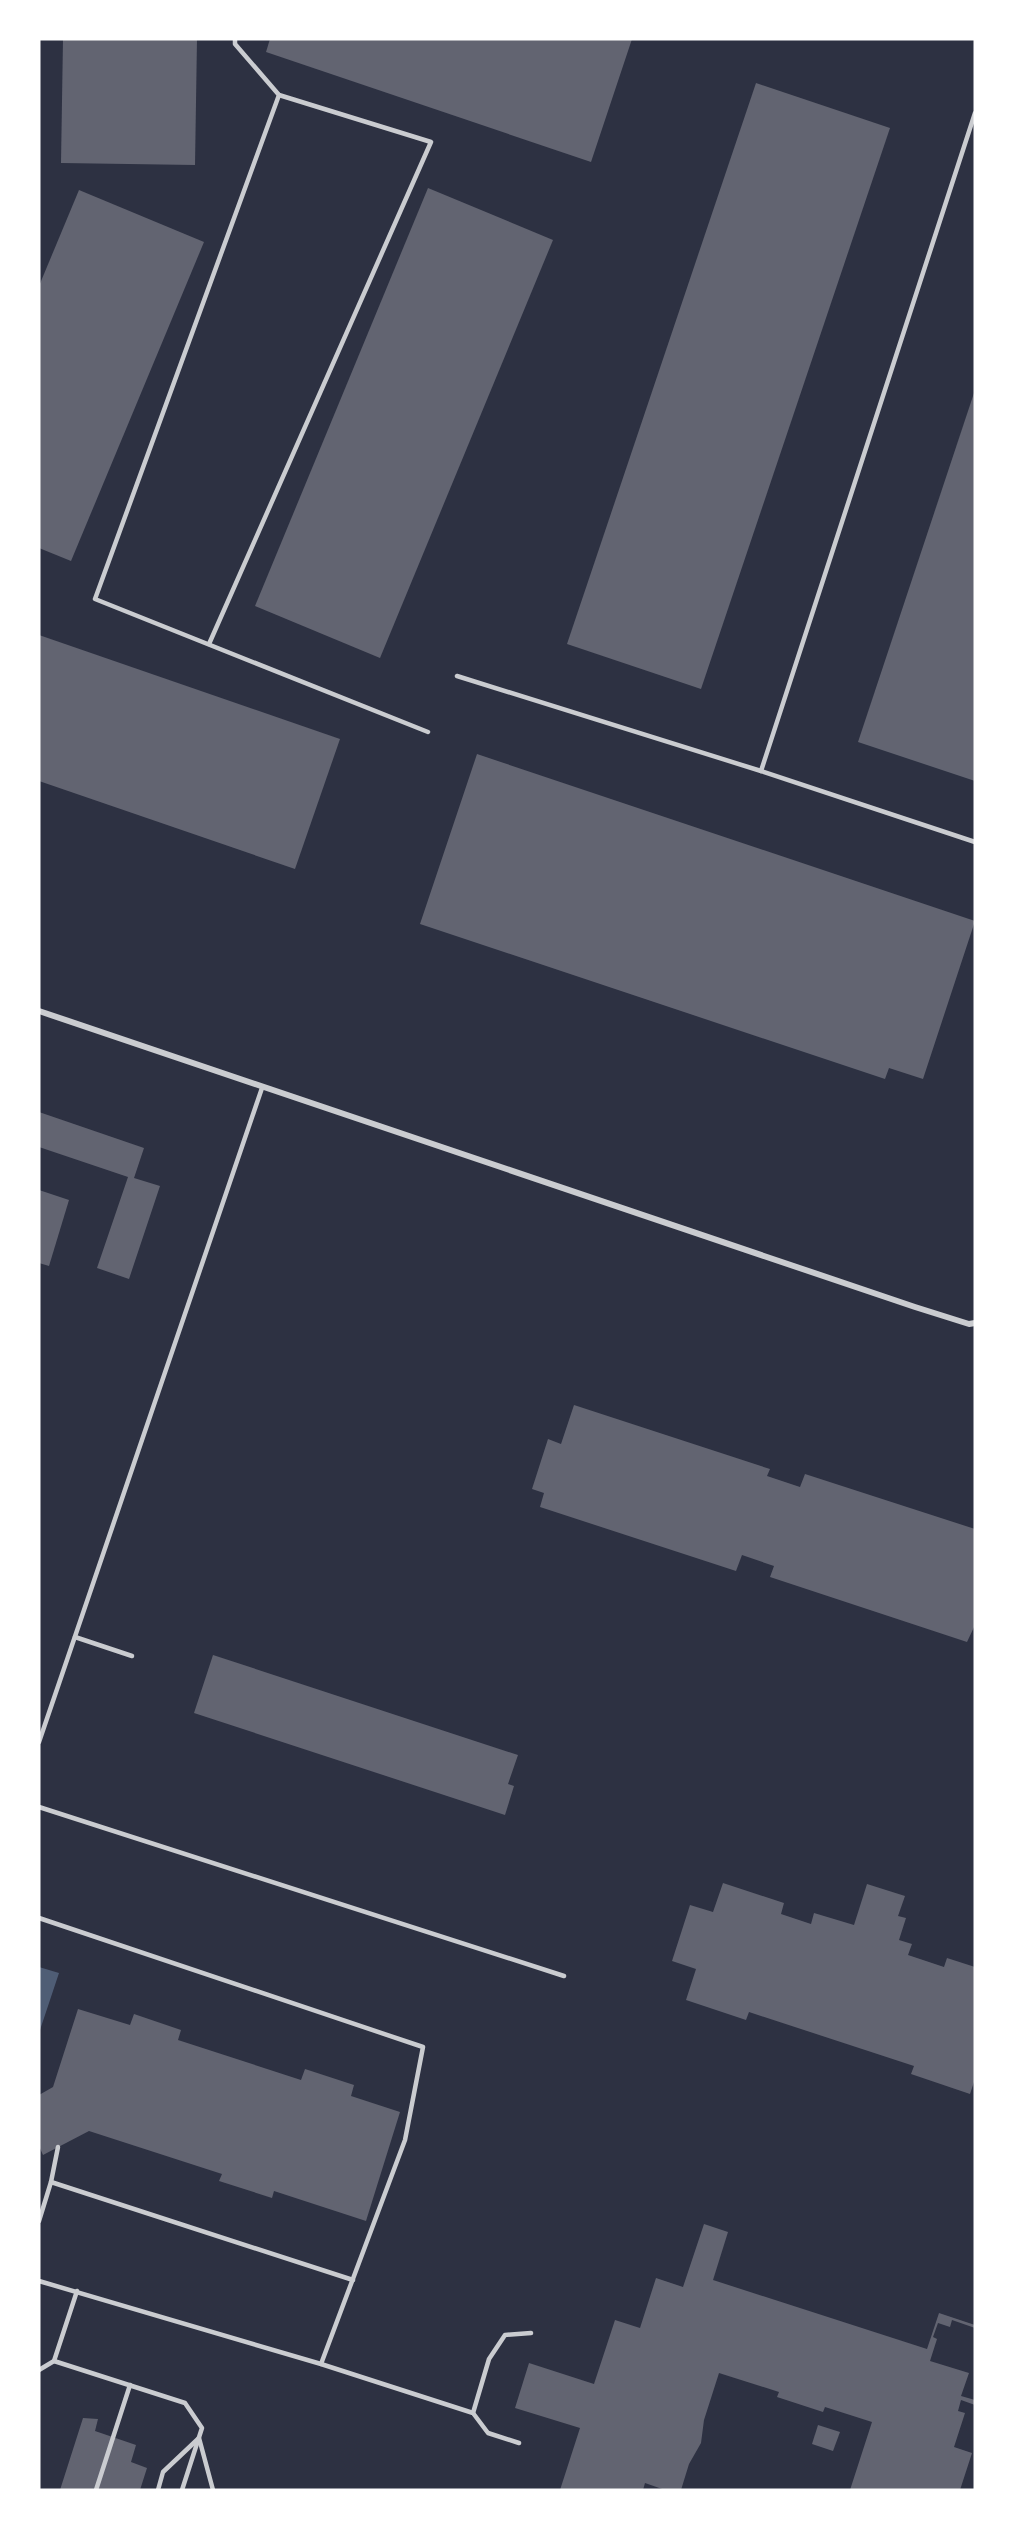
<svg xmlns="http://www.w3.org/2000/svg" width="1014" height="2529" font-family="Poppins,sans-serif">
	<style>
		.water { fill: #4f5d75 }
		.building { fill: #626471 }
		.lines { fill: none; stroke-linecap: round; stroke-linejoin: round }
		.service { stroke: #caccd0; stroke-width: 4.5 }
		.minor { stroke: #caccd0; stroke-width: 6 }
	</style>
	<rect width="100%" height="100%" fill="#2d3142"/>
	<polygon class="water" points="39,1967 59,1973 39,2033"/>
	<g class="building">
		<polygon points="63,39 197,39 195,165 61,163"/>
		<polygon points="270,39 632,39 591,162 266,52"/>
		<polygon points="756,83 890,128 701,689 567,644"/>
		<polygon points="428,188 553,240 380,658 255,606"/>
		<polygon points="79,190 204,242 71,561 39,548 39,286"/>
		<polygon points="975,390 975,781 858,742"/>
		<polygon points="39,635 340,739 295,869 39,781"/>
		<polygon points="477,754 975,921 923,1079 889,1068 885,1079 420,924"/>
		<polygon points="39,1112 144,1148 134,1178 160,1186 129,1279 97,1268 128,1177 39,1147"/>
		<polygon points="39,1190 69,1200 49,1266 39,1263"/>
		<polygon points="574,1405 770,1469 767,1476 800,1487 805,1474 975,1529 975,1625 967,1642 770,1577 774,1566 742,1555 736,1571 540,1507 544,1493 532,1489 548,1439 561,1444"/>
		<polygon points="213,1655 518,1755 508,1784 514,1786 505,1815 194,1713"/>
		<polygon points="723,1883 784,1903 781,1914 811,1924 814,1913 854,1925 867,1884 905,1896 898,1916 906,1918 899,1940 912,1944 908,1955 944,1967 947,1958 975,1967 975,2079 970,2094 911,2074 914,2066 749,2012 746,2020 686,2000 696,1969 672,1961 690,1905 713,1912"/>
		<polygon points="78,2009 130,2025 134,2014 181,2030 178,2040 301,2080 305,2069 354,2085 351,2096 400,2112 366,2221 274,2191 272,2198 219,2181 222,2174 89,2131 43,2155 39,2146 39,2095 53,2087"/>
		<polygon points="704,2224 728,2232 713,2280 927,2349 939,2313 975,2325 975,2328 952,2320 950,2327 938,2323 933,2337 937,2339 930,2361 969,2373 961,2396 975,2400 975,2405 961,2400 958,2411 965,2413 954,2447 972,2453 960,2490 850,2490 872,2422 825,2407 823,2412 777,2397 779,2392 719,2373 704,2420 701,2443 689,2464 681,2490 665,2490 645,2483 643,2490 560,2490 580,2428 515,2408 529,2363 594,2384 615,2320 640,2328 656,2278 683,2287"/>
		<polygon points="83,2418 98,2419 95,2431 136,2445 131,2462 147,2468 140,2490 60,2490"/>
		<polygon points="818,2425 840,2432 833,2451 812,2444"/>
	</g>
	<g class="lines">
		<g class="service">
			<polyline points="235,39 235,44 279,95 95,599 428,732"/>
			<polyline points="209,644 431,142 279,95"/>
			<polyline points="457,676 761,771 975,842"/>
			<polyline points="761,771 975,113"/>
			<polyline points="75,1637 132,1656"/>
			<polyline points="39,1742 262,1088"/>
			<polyline points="39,1807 564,1976"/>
			<polyline points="39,1918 423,2047 405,2140 321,2364"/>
			<polyline points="51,2182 58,2147"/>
			<polyline points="39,2221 51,2182 353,2280"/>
			<polyline points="39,2281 321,2364 473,2413 488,2433 519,2443"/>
			<polyline points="54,2361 185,2403 202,2428 182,2490"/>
			<polyline points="39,2370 54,2361 77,2291"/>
			<polyline points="473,2413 489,2359 505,2335 531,2333"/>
			<polyline points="96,2490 130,2385"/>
			<polyline points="158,2490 163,2472 199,2438 213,2490"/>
		</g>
		<polyline class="minor" points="39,1011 915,1307 969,1324 975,1323"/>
	</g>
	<rect width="1014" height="2529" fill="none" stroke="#ffffff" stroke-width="81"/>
</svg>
